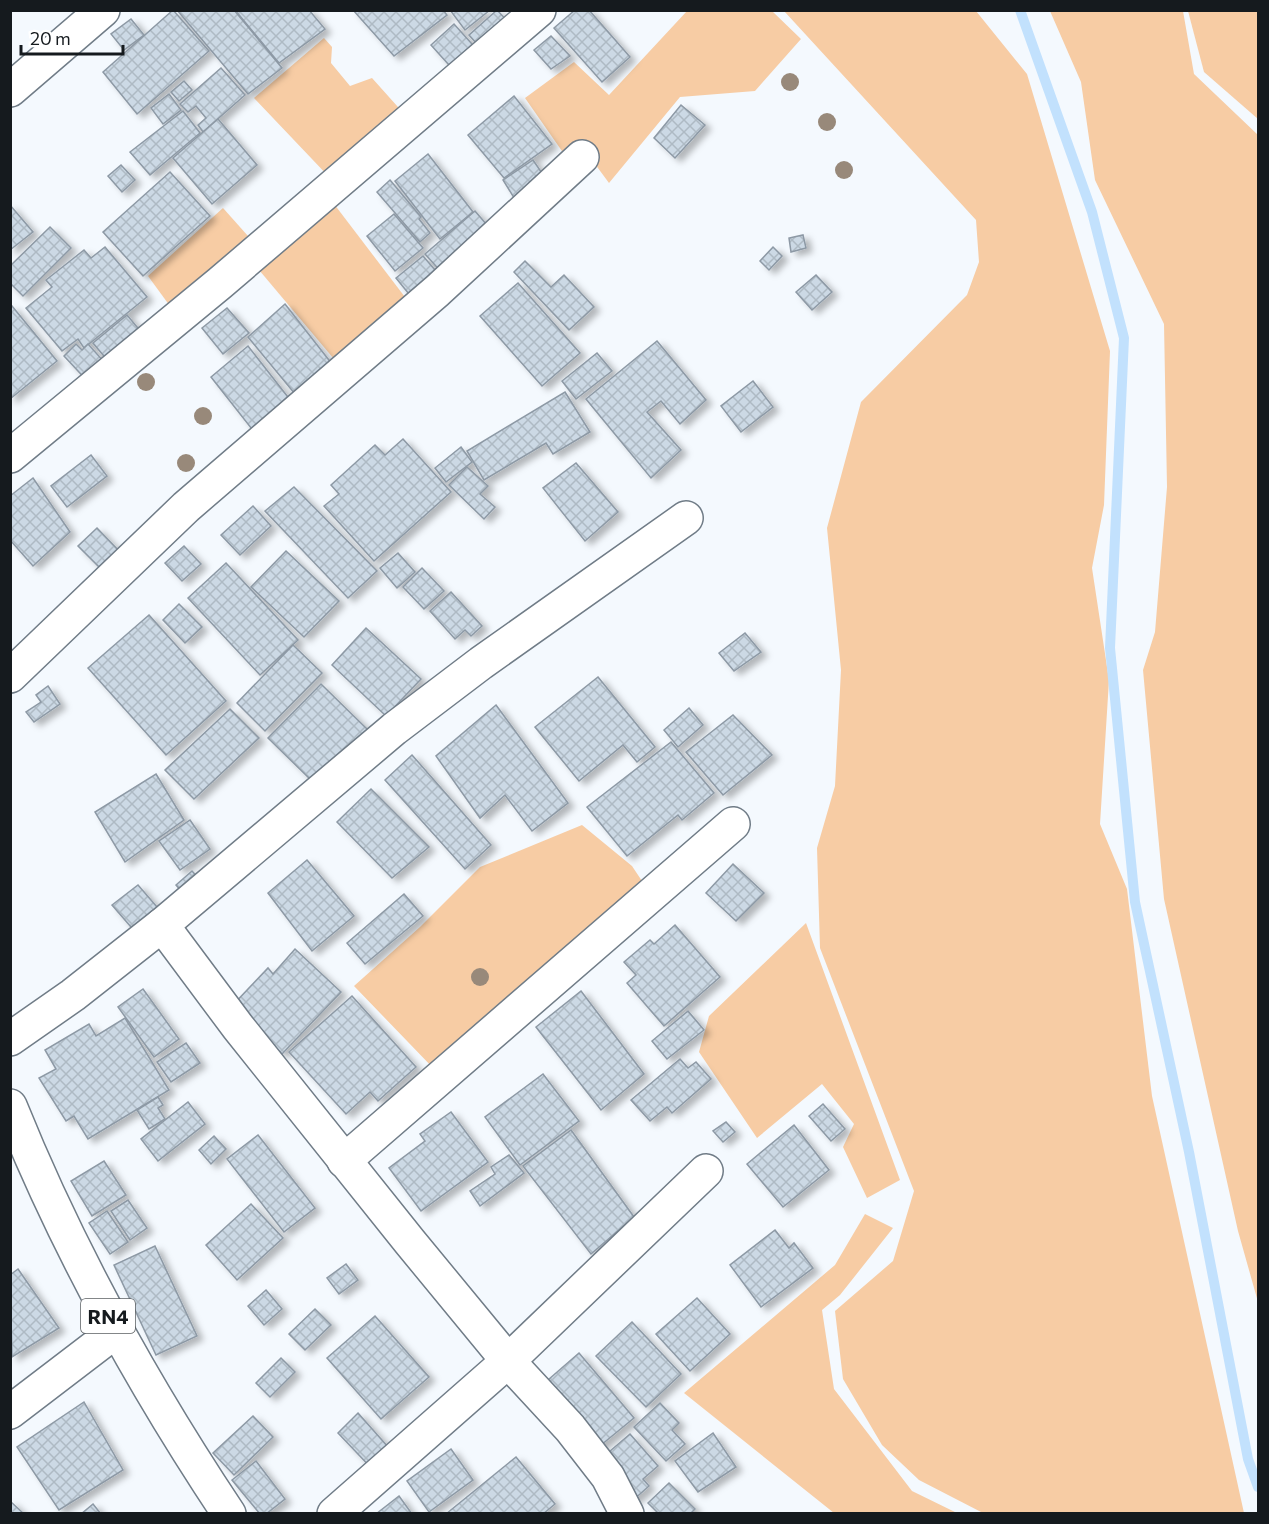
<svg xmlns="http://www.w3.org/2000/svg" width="1269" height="1524" font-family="Commissioner,sans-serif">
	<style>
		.grass { fill: #f7cca4 }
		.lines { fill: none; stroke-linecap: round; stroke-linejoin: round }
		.stream { stroke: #c2e1fd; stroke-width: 10 }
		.building { fill: url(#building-cross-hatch); stroke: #8d99a5; stroke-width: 1.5; filter: url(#shadow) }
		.street-casing { stroke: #707c87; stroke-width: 36 }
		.highway-casing { stroke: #707c87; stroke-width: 36 }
		.street { stroke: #fff; stroke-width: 33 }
		.highway { stroke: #fff; stroke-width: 33 }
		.tree { fill: #98897a }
		.labels { text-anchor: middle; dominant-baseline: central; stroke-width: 5; stroke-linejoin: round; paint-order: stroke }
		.shield { fill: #fff; stroke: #5b5f62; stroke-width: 1.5 }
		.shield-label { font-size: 20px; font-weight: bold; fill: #151a1e }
	</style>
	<defs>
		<pattern id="building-cross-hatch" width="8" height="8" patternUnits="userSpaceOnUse" patternTransform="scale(1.5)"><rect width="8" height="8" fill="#ccd9e5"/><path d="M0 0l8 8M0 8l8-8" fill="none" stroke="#aebac4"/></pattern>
		<filter id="shadow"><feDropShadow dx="6" dy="4" stdDeviation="3" flood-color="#0004"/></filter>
	</defs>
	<rect width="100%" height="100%" fill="#f4f9fe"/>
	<g class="grass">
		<polygon points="687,11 772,11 801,39 755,91 680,97 609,183 578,141 564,154 525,98 574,62 609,95"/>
		<polygon points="784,11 976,11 1027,74 1110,351 1104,505 1092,568 1109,680 1100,824 1127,889 1152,1096 1244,1513 983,1513 919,1480 882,1445 843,1379 835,1311 893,1261 914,1191 820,948 817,848 835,786 841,670 827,528 861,402 967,295 979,262 976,220"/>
		<polygon points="1050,11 1183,11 1194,74 1258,135 1258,1302 1238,1231 1164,899 1143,670 1155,632 1167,487 1164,324 1095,180 1081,82"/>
		<polygon points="1188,11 1258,11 1258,119 1204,72"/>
		<polygon points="324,38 332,47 331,63 350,86 372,78 406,116 331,179 254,98"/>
		<polygon points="331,200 411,305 339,365 254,264"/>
		<polygon points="223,208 256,245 175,313 148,276"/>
		<polygon points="582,825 632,866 646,887 435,1070 354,986 420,927 480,867"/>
		<polygon points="806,923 900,1180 867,1198 843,1147 854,1124 822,1084 757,1138 699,1052 709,1016"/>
		<polygon points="865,1214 893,1228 840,1295 822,1310 834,1389 912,1491 957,1513 834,1513 684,1393 835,1265"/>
	</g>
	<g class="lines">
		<polyline class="stream" points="1020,10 1092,212 1124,338 1110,648 1135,902 1189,1152 1248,1459 1258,1487"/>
	</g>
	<g class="building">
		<polygon points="173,10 209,51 137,114 103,72"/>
		<polygon points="177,10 234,10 282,68 248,94"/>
		<polygon points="235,10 309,10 325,29 279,63"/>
		<polygon points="353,10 443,10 447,15 394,56"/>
		<polygon points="450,10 490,10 465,30"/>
		<polygon points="497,10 514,28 486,54 469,35"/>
		<polygon points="575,10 589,10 630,57 602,82 554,28"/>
		<polygon points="131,19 144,35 124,50 111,34"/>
		<polygon points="454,24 480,53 457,74 431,45"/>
		<polygon points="551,36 570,56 551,69 534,50"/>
		<polygon points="221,68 245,95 203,132 198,125 206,118 196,106 188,112 180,104"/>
		<polygon points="184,81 192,90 179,101 171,92"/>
		<polygon points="169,94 181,110 163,124 151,108"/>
		<polygon points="514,96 552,144 504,178 468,135"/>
		<polygon points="681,105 705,125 675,158 654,138"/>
		<polygon points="183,111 200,133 150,175 130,152"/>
		<polygon points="218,119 257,165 212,204 173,158"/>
		<polygon points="428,154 473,212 440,239 395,181"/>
		<polygon points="533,160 546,179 516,201 503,180"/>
		<polygon points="121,165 135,180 122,192 108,176"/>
		<polygon points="170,172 210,216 143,276 103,232"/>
		<polygon points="390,180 421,217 419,219 430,233 420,242 377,192"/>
		<polygon points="10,205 33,232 10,250"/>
		<polygon points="475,211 493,232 444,275 425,254"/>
		<polygon points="394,214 423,248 395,271 367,236"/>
		<polygon points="50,227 71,248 23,296 10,283 10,266"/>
		<polygon points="803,235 806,248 791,252 789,238"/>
		<polygon points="105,247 147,297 84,348 78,339 62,351 26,308 52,287 46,280 84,250 91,258"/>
		<polygon points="773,247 782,256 769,270 760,261"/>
		<polygon points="423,256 441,277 413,299 396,278"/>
		<polygon points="525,261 551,287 564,275 594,307 569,330 514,272"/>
		<polygon points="816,275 832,292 812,310 796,292"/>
		<polygon points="518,283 580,353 542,386 480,316"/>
		<polygon points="285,304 332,364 295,394 248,337"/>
		<polygon points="12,306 57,361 10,399 10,307"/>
		<polygon points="227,308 249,333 223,354 202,328"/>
		<polygon points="127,315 142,333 108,361 93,343"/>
		<polygon points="657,341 706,400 680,424 661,401 647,412 681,450 651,478 586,399"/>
		<polygon points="76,344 82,350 88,344 106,364 92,386 64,356"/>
		<polygon points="248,346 291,401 255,433 211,377"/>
		<polygon points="597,353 612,371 576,399 562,381"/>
		<polygon points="753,381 773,407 741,432 721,406"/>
		<polygon points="565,392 590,432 553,454 546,443 484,480 467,451"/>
		<polygon points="403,439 451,492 374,561 324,506 339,494 331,485 375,445 385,455"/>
		<polygon points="461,447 472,462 446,482 435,468"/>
		<polygon points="91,455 107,476 67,507 51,486"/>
		<polygon points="576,463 618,512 585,541 543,488"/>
		<polygon points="467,467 488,486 480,494 495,507 484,519 449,485"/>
		<polygon points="33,478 70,532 33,566 10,540 10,496"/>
		<polygon points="294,487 377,571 348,598 265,511"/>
		<polygon points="253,506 271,526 240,555 221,535"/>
		<polygon points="97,528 122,554 112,563 108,559 99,567 78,546"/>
		<polygon points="184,546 201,564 182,581 165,563"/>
		<polygon points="286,551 339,601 304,637 251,587"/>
		<polygon points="398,553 415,572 397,588 380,568"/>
		<polygon points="226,563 298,640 260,675 188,598"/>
		<polygon points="422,568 444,591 424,609 403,587"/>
		<polygon points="451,592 482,626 471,636 465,630 455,639 430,611"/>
		<polygon points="179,604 202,627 185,643 163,620"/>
		<polygon points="149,615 226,701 166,755 88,668"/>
		<polygon points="366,628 421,679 386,716 332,665"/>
		<polygon points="745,633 761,652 734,671 719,653"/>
		<polygon points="293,645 322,673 265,731 237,703"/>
		<polygon points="598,677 655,747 637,762 623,745 579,781 535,727"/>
		<polygon points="321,684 368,730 314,783 268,738"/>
		<polygon points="48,686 60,704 34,722 26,712 41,702 36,695"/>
		<polygon points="496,705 568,803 532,831 505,795 480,818 436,756"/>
		<polygon points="689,708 703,725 678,747 664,730"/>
		<polygon points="230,709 259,738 194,799 165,770"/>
		<polygon points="733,715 772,755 723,795 686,752"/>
		<polygon points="671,742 714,793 682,820 678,815 627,856 587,807"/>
		<polygon points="412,755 491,845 465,869 385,780"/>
		<polygon points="156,774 184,820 125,862 95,812"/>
		<polygon points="371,789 429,847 392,878 337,822"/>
		<polygon points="190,820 210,849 180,870 159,841"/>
		<polygon points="307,860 354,916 312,951 268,893"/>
		<polygon points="733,864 764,893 736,921 706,893"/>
		<polygon points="192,871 204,884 188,899 176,885"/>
		<polygon points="138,885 163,914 137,934 112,905"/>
		<polygon points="404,894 423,916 365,964 347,943"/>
		<polygon points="675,925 720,977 664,1026 627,983 636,975 624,962 650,940 654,944"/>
		<polygon points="295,949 341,992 282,1054 231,1007 268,968 273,974"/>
		<polygon points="143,989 179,1039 154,1057 118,1007"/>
		<polygon points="581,991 644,1074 601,1110 536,1027"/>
		<polygon points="352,996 416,1067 378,1101 370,1092 346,1114 289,1052"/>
		<polygon points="688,1011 704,1030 667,1059 652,1041"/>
		<polygon points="125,1018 169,1090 88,1139 74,1116 66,1121 39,1078 56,1069 45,1050 89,1024 96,1036"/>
		<polygon points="186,1043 200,1063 171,1082 157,1062"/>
		<polygon points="680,1059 688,1068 696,1062 711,1079 672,1113 667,1107 650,1121 631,1100"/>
		<polygon points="543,1074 579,1121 520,1165 485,1117"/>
		<polygon points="158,1097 163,1105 158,1108 165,1119 149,1129 137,1110"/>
		<polygon points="188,1102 205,1124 158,1161 141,1139"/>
		<polygon points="823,1104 845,1129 831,1141 809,1116"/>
		<polygon points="451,1112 488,1162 421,1211 389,1168 425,1141 420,1134"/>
		<polygon points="726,1122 735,1132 723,1142 713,1131"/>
		<polygon points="794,1125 829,1170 783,1207 747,1164"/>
		<polygon points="571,1130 634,1217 591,1254 523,1166"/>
		<polygon points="258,1135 315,1208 284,1232 227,1159"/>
		<polygon points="214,1136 226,1149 211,1164 199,1150"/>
		<polygon points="509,1155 524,1173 480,1206 470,1191 495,1174 491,1167"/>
		<polygon points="104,1161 126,1195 92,1216 71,1181"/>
		<polygon points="128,1200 147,1228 130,1240 111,1211"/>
		<polygon points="251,1204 283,1238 237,1280 206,1245"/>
		<polygon points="107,1211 128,1242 110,1254 89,1223"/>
		<polygon points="775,1230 789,1248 794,1243 813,1268 761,1307 730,1265"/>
		<polygon points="155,1246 197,1336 156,1355 114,1265"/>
		<polygon points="346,1264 358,1280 339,1294 327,1278"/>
		<polygon points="18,1269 59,1328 12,1357 10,1275"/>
		<polygon points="266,1290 282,1309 264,1325 248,1306"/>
		<polygon points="697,1298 730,1334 690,1371 656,1334"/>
		<polygon points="315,1309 331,1325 305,1350 289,1334"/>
		<polygon points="375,1316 429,1377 381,1419 327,1358"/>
		<polygon points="632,1322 681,1374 646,1407 596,1356"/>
		<polygon points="579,1353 634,1418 595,1450 541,1386"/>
		<polygon points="281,1358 295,1372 270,1397 256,1383"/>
		<polygon points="84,1402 123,1470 59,1510 17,1447"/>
		<polygon points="660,1403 679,1423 672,1430 685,1444 666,1461 634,1427"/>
		<polygon points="358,1413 396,1456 376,1473 338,1433"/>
		<polygon points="253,1416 273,1437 234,1475 213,1453"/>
		<polygon points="713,1433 736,1467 698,1492 675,1461"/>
		<polygon points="630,1434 658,1466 643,1479 649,1486 631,1502 596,1463"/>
		<polygon points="451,1449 473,1480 429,1512 407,1481"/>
		<polygon points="516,1457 555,1504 543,1514 446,1514"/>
		<polygon points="256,1461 285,1499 266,1514 260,1514 232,1480"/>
		<polygon points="669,1483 695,1509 690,1514 659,1514 648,1503"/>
		<polygon points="399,1496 412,1514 376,1514"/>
		<polygon points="10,1501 24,1514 10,1514"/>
		<polygon points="93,1504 101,1514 81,1514"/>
	</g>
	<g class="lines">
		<defs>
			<g id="street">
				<polyline points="10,90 103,10"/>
				<polyline points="10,456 220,283 539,10"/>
				<polyline points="10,676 186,507 437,291 582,157"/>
				<polyline points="162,925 238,1027 410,1242 508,1361 570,1428 608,1477 627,1514"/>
				<polyline points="10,1039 73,995 162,925 394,729 481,663 686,518"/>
				<polyline points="344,1161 733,824"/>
				<polyline points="10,1412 116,1331"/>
				<polyline points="334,1514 508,1361 706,1171"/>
			</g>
			<path id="highway" d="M 10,1106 C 68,1250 143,1385 229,1514"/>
		</defs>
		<use href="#street" class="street-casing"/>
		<use href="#highway" class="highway-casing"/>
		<use href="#street" class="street"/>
		<use href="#highway" class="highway"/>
	</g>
	<g class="tree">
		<circle cx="790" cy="82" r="9"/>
		<circle cx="827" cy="122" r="9"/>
		<circle cx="844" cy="170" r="9"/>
		<circle cx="146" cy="382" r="9"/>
		<circle cx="203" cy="416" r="9"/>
		<circle cx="186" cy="463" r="9"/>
		<circle cx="480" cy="977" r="9"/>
	</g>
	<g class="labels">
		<rect class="shield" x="81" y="1299" width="54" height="34" rx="4.5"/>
		<g class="shield-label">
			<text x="108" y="1316">RN4</text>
		</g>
	</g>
	<rect width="1269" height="1524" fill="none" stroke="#151a1e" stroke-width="24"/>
	<path d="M21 45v9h102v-9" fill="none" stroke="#151a1e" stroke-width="3"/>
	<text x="30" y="45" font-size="18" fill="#151a1e" stroke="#ffffff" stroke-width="4.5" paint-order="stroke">20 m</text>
</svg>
